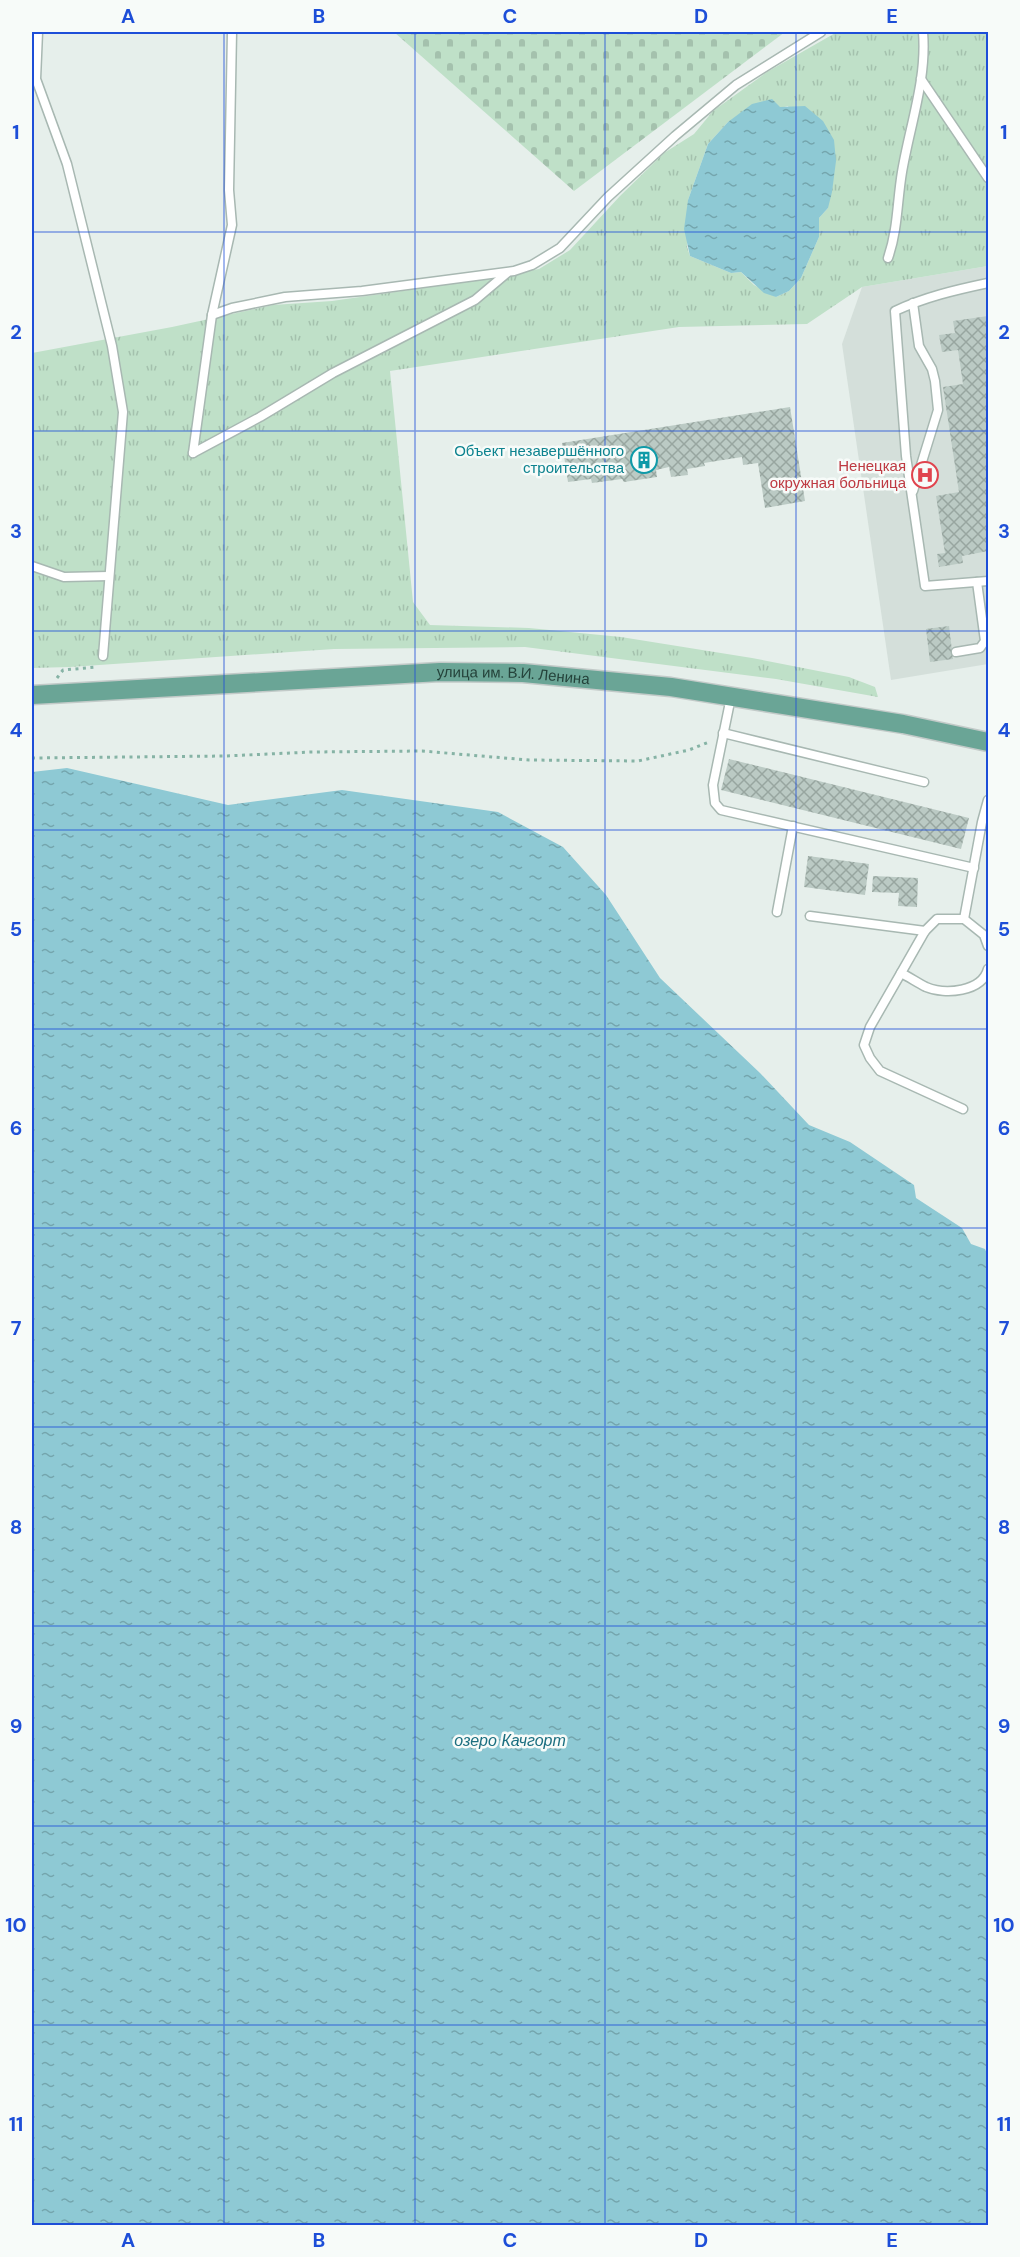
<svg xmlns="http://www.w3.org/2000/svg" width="1020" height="2257" font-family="'DM Sans',sans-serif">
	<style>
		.built { fill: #d4dfda }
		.grass { fill: url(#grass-tufts); fill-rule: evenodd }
		.cemetery { fill: url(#cemetery-stones) }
		.water { fill: url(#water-ripples) }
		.building { fill: url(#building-cross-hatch) }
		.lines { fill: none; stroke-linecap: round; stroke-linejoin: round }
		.service-casing { stroke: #a8b8b2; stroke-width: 11 }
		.primary-casing { stroke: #c2cac8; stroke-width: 21 }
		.path { stroke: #86b3a5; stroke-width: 3; stroke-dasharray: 3 4.5; stroke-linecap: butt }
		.service { stroke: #fff; stroke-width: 8 }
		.primary { stroke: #6aa596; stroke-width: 18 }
		.grid { fill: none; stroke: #1d4ed8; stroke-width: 1.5; stroke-opacity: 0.55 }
		.labels { text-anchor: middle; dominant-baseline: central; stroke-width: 5; stroke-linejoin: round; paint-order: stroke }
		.culture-label { font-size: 15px; fill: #0d838f; stroke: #f7fbf9; text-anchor: end }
		.health-label { font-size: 15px; fill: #be3a42; stroke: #f7fbf9; text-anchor: end }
		.street-label { font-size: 15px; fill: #24423a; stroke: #f7fbf9 }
		.water-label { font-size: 16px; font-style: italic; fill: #1c6f80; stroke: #f7fbf9 }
		.neatline { fill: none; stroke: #1d4ed8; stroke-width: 2 }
		.grid-label { font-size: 20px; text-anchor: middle; font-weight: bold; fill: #1d4ed8 }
	</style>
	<defs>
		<pattern id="grass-tufts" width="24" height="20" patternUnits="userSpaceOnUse" patternTransform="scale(1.5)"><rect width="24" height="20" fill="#bfe0c8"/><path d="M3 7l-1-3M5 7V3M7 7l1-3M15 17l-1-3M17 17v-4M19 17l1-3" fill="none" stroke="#a4c1ad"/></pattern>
		<pattern id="cemetery-stones" width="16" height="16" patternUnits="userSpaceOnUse" patternTransform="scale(1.5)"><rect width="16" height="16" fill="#bfe0c8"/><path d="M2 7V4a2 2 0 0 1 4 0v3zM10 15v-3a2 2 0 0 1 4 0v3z" fill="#a4c1ad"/></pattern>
		<pattern id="water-ripples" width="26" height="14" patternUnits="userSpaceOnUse" patternTransform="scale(1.5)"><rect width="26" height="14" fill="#8ec9d4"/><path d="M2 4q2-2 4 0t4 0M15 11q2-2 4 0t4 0" fill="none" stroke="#74a5ad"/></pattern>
		<pattern id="building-cross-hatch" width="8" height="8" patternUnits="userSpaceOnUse" patternTransform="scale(1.5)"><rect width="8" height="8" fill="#bbcac4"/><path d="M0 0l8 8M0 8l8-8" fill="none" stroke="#98a6a0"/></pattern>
	</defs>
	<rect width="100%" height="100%" fill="#e6efeb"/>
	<polygon class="built" points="988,266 988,664 891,680 842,344 862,287"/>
	<path class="grass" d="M 837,32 L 988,32 L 988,266 L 862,287 L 807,324 L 679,327 L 390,371 L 413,602 L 430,625 L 529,628 L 621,637 L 752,658 L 849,677 L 875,687 L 878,697 L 776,679 L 525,647 L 334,649 L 70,667 L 32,668 L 32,353 L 172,327 L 273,305 L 332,301 L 472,281 L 539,269 L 570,250 L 620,196 L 664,153 L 694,134 L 713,111 L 767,72 ZM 788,106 L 828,208 L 819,218 L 819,237 L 801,278 L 789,291 L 776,297 L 754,285 L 741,272 L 731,273 L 690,256 L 687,247 L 688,200 L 708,144 L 728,122 Z"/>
	<polygon class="cemetery" points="394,32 785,32 574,191"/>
	<g class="water">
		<polygon points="772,99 780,107 805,106 823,121 834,140 836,161 832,192 828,208 819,218 819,237 801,278 789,291 776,297 764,293 741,272 731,273 690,256 684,229 688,200 708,144 728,122 752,104"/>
		<polygon points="67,768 228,805 342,790 498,812 563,847 606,895 660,978 760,1073 809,1125 850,1142 914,1185 916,1198 962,1228 971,1244 985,1249 988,1256 988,2225 32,2225 32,772"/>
	</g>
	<g class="building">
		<polygon points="988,316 988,551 962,556 963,563 939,567 937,554 945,553 936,496 959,492 943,387 963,384 958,350 942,352 939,335 955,333 953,321"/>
		<polygon points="790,407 805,501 765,508 758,463 743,465 742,457 704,463 705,466 687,469 688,475 671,477 669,467 656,470 657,477 624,482 622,479 592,483 591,479 568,482 562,443"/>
		<polygon points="949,626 953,659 930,662 926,629"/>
		<polygon points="729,759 969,818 961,849 721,790"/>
		<polygon points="808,856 869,864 865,895 804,887"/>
		<polygon points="873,876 918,878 917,907 898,906 899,893 872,892"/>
	</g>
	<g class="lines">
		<defs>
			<g id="service">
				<polyline points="38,32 36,79 67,164 112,346 123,412 103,656"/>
				<polyline points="921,79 988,178"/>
				<path d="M 888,258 C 898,229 897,202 902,172 C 910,125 927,79 923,32"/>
				<path d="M 988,283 C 955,290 925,297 895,311 L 906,456 L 925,586 L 988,581"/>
				<polyline points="913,303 919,346 932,369 935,381 938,410 913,491"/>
				<polyline points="212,315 232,308 285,297 362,291 514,271 532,265 560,248 608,197 675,136 736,85 821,32"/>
				<polyline points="193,453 212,315 232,225 229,190 232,32"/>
				<polyline points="193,453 260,417 333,373 475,300 507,273"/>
				<polyline points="32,566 64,577 109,576"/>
				<polyline points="956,652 980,648 985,641 977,582"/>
				<polyline points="731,697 713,785 715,803 721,810 974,868"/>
				<polyline points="723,733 924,782"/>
				<polyline points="777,912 793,826"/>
				<polyline points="810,916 925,931"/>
				<polyline points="964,919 982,822 988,800"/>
				<path d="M 988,946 L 984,935 L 964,919 L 937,919 L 925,931 L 901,973 C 909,977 918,983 926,987 C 945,995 982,992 988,969"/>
				<polyline points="901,973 870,1027 864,1045 870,1058 880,1071 963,1109"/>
			</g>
			<g id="primary">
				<path id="s1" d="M 32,695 L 440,672 L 523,673 L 671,687 L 903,724 L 988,742"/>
			</g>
		</defs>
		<use href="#service" class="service-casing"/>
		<use href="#primary" class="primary-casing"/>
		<g class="path">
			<polyline points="57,678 63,670 97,667"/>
			<polyline points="32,758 225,756 312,752 422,751 529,760 638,761 689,750 709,742"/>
		</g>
		<use href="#service" class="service"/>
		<use href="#primary" class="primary"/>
	</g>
	<path class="grid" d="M 224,32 L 224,2226M 415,32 L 415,2226M 605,32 L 605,2226M 796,32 L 796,2226M 32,232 L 988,232M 32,431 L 988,431M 32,631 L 988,631M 32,830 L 988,830M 32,1029 L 988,1029M 32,1228 L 988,1228M 32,1427 L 988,1427M 32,1626 L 988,1626M 32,1826 L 988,1826M 32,2025 L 988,2025"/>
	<defs>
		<symbol id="building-ring" viewBox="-11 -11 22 22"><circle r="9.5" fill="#f7fbf9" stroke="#0f9aa8" stroke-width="1.5"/><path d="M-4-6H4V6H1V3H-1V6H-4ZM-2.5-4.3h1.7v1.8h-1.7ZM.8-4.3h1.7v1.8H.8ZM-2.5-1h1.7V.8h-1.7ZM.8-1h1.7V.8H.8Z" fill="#0f9aa8"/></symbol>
		<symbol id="hospital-ring" viewBox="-11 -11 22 22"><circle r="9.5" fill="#f7fbf9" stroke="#e0444e" stroke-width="1.5"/><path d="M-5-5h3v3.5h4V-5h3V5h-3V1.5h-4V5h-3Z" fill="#e0444e"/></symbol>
	</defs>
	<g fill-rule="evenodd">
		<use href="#building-ring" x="629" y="445" width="30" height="30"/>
		<use href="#hospital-ring" x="910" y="460" width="30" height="30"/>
	</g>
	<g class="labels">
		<g class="culture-label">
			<text x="624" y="451">Объект незавершённого<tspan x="624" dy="17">строительства</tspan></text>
		</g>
		<g class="health-label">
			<text x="906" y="466">Ненецкая<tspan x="906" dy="17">окружная больница</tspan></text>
		</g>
		<g class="street-label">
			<text stroke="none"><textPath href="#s1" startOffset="482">улица им. В.И. Ленина</textPath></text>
		</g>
		<g class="water-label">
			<text x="510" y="1740">озеро Качгорт</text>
		</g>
	</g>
	<rect width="1020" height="2257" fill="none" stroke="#f7fbf9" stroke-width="66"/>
	<rect x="33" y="33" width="954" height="2191" class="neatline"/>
	<g class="grid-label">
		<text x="128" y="23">A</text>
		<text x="319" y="23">B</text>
		<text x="510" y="23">C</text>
		<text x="701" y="23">D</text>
		<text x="892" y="23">E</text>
		<text x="16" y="139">1</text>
		<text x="1004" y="139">1</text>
		<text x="16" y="339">2</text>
		<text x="1004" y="339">2</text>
		<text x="16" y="538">3</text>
		<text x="1004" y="538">3</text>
		<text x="16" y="737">4</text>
		<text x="1004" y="737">4</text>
		<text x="16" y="936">5</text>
		<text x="1004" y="936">5</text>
		<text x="16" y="1135">6</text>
		<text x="1004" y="1135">6</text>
		<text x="16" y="1335">7</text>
		<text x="1004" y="1335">7</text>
		<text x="16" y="1534">8</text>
		<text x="1004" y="1534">8</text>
		<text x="16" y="1733">9</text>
		<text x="1004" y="1733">9</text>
		<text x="16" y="1932">10</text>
		<text x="1004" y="1932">10</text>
		<text x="16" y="2131">11</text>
		<text x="1004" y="2131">11</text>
		<text x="128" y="2247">A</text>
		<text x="319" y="2247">B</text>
		<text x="510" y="2247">C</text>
		<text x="701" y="2247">D</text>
		<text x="892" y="2247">E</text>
	</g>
</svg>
